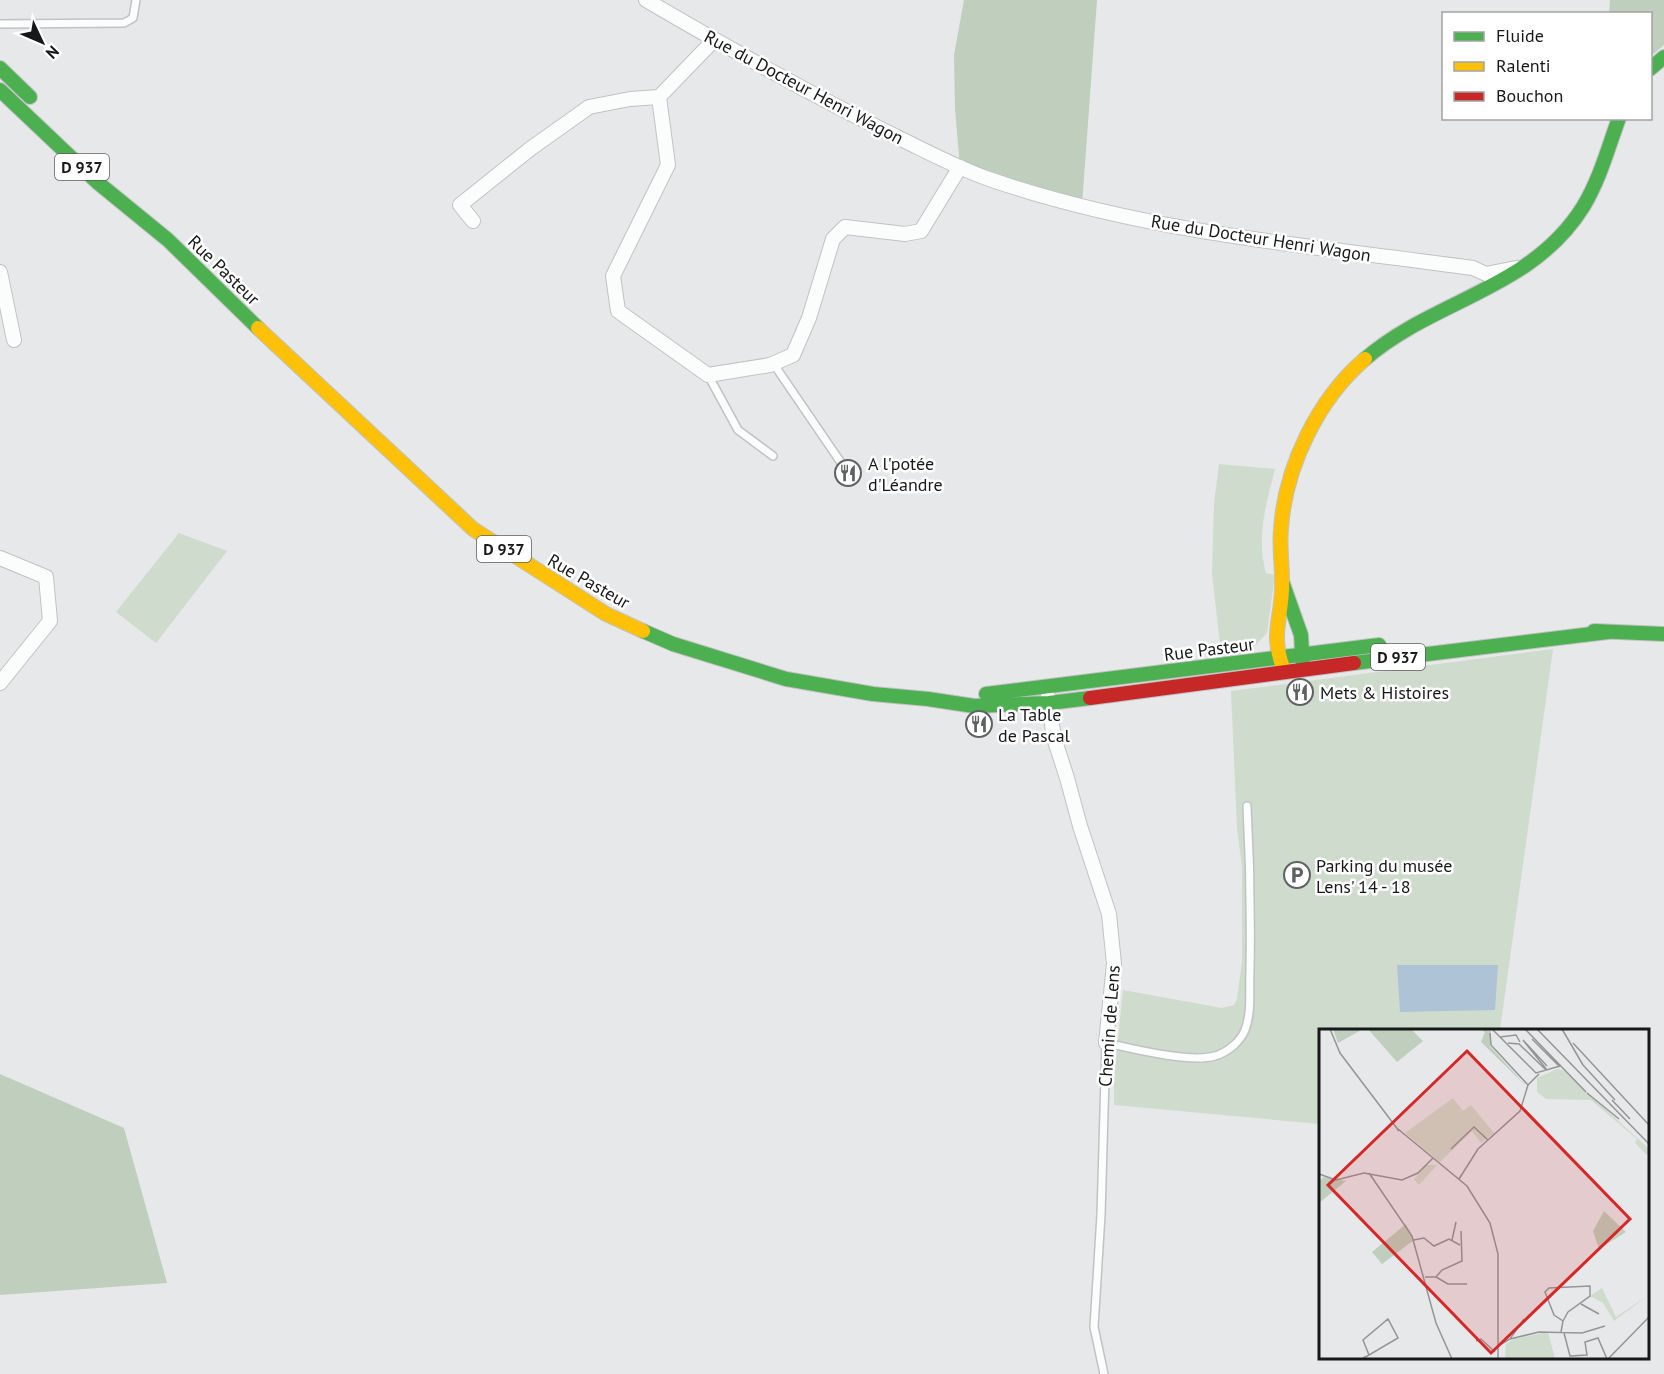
<svg xmlns="http://www.w3.org/2000/svg" width="1664" height="1374" font-family="'PT Sans',sans-serif">
	<style>
		.green { fill: #cfdbcd }
		.forest { fill: #bfcebd }
		.water { fill: #aec3d6 }
		.lines { fill: none; stroke-linecap: round; stroke-linejoin: round }
		.lane-casing { stroke: #c1c2c3; stroke-width: 10 }
		.street-casing { stroke: #c1c2c3; stroke-width: 16 }
		.fast-casing { stroke: #c1c2c3; stroke-width: 16 }
		.slow-casing { stroke: #c1c2c3; stroke-width: 16 }
		.jam-casing { stroke: #c1c2c3; stroke-width: 16 }
		.lane { stroke: #fbfcfc; stroke-width: 7 }
		.street { stroke: #fbfcfc; stroke-width: 14 }
		.fast { stroke: #4caf50; stroke-width: 14 }
		.slow { stroke: #ffc107; stroke-width: 14 }
		.jam { stroke: #c62828; stroke-width: 14 }
		.labels { text-anchor: middle; dominant-baseline: central; stroke-width: 5; stroke-linejoin: round; paint-order: stroke }
		.shield { fill: #fff; stroke: #5d5d5e; stroke-width: 1.5 }
		.shield-label { font-size: 16px; font-weight: bold; fill: #171819 }
		.street-label { font-size: 18px; fill: #171819; stroke: #fff }
		.poi-label { font-size: 18px; fill: #171819; stroke: #fff; text-anchor: start }
		.inset-road { fill: none; stroke: #949596; stroke-width: 1.5 }
		.view { fill: #d62828; fill-opacity: 0.15; stroke: #d62828; stroke-width: 3 }
		.inset-edge { fill: none; stroke: #171819; stroke-width: 3 }
	</style>
	<rect width="100%" height="100%" fill="#e7e8ea"/>
	<g class="green">
		<path d="M 1219,464 L 1275,469 C 1266,504 1256,538 1266,573 L 1275,575 L 1267,633 L 1253,648 L 1232,658 L 1220,644 L 1212,574 L 1214,503 Z"/>
		<polygon points="179,533 227,551 156,643 116,612"/>
		<polygon points="1553,649 1500,1030 1320,1030 1320,1124 1114,1105 1114,1078 1123,990 1222,1008 1234,1005 1237,999 1242,962 1242,867 1237,828 1231,691"/>
	</g>
	<g class="forest">
		<polygon points="964,0 1097,0 1082,205 960,167 955,109 954,55"/>
		<polygon points="1610,0 1664,0 1664,45 1651,56 1650,14 1609,14"/>
		<polygon points="0,1074 124,1128 167,1283 0,1295"/>
	</g>
	<polygon class="water" points="1397,965 1498,965 1495,1010 1400,1012"/>
	<g class="lines">
		<defs>
			<g id="lane">
				<polyline points="0,24 124,23 133,18 136,0"/>
				<polyline points="773,363 848,473"/>
				<polyline points="708,375 738,430 773,456"/>
				<path d="M 1104,1374 L 1094,1327 L 1101,1215 L 1106,1043 C 1134,1049 1189,1063 1215,1056 C 1228,1052 1240,1042 1245,1030 C 1252,1012 1249,990 1250,971 C 1251,916 1250,861 1247,806"/>
			</g>
			<g id="street">
				<path d="M 646,0 C 728,48 812,95 897,137 C 928,152 959,169 992,180 C 1147,233 1312,246 1473,268 L 1486,274 L 1516,268"/>
				<polyline points="714,40 659,97 668,165 613,276 618,311 708,375 770,365 793,355 809,318 833,239 845,227 905,234 921,231 960,167"/>
				<polyline points="473,221 460,205 530,149 589,107 630,99 659,97"/>
				<polyline points="0,272 14,340"/>
				<polyline points="0,558 46,577 50,621 0,683"/>
				<polyline points="1048,697 1054,738 1067,778 1080,826 1109,914 1114,964 1106,1043"/>
			</g>
			<g id="fast">
				<polyline points="0,68 30,97"/>
				<polyline points="1650,69 1664,57"/>
				<polyline points="0,90 97,182 168,240 258,328"/>
				<path d="M 1365,359 C 1434,299 1531,290 1583,207 C 1600,179 1608,148 1619,118"/>
				<polyline points="1283,584 1301,635 1303,668"/>
				<polyline points="643,631 673,644 786,679 873,694 928,699 974,706 1049,703 1090,698"/>
				<polyline points="1594,631 1664,634"/>
				<polyline points="1354,663 1608,632"/>
				<polyline points="986,694 1379,645"/>
			</g>
			<g id="slow">
				<polyline points="258,328 473,529 606,614 643,631"/>
				<path d="M 1284,670 C 1270,635 1281,622 1282,589 C 1283,569 1279,549 1281,529 C 1285,467 1318,399 1365,359"/>
			</g>
			<polyline id="jam" points="1090,698 1354,663"/>
		</defs>
		<use href="#lane" class="lane-casing"/>
		<use href="#street" class="street-casing"/>
		<use href="#fast" class="fast-casing"/>
		<use href="#slow" class="slow-casing"/>
		<use href="#jam" class="jam-casing"/>
		<use href="#lane" class="lane"/>
		<use href="#street" class="street"/>
		<use href="#fast" class="fast"/>
		<use href="#slow" class="slow"/>
		<use href="#jam" class="jam"/>
	</g>
	<defs>
		<symbol id="restaurant-ring" viewBox="-11 -11 22 22"><circle r="9.5" fill="#fff" stroke="#606162" stroke-width="1.5"/><path d="M-5-6h1v4h1v-4h1v4h1v-4h1v5L-1.5 .5V6h-2V.5L-5-1ZM5-6V6H3V1.5H1.5Q1.5-4 5-6Z" fill="#606162"/></symbol>
		<symbol id="parking-ring" viewBox="-11 -11 22 22"><circle r="9.5" fill="#fff" stroke="#606162" stroke-width="1.5"/><path d="M-3.5-5.5H1a3.5 3.5 0 0 1 0 7H-1V5.5H-3.5ZM-1-3.4V-.6H.8a1.4 1.4 0 0 0 0-2.8Z" fill="#606162"/></symbol>
	</defs>
	<g fill-rule="evenodd">
		<use href="#restaurant-ring" x="833" y="458" width="30" height="30"/>
		<use href="#restaurant-ring" x="1285" y="677" width="30" height="30"/>
		<use href="#restaurant-ring" x="964" y="709" width="30" height="30"/>
		<use href="#parking-ring" x="1282" y="860" width="30" height="30"/>
	</g>
	<g class="labels">
		<g class="shield">
			<rect x="55" y="154" width="54" height="26" rx="4.5"/>
			<rect x="477" y="536" width="54" height="26" rx="4.5"/>
			<rect x="1371" y="644" width="54" height="26" rx="4.5"/>
		</g>
		<g class="shield-label">
			<text x="82" y="167">D 937</text>
			<text x="504" y="549">D 937</text>
			<text x="1398" y="657">D 937</text>
		</g>
		<g class="street-label">
			<text transform="translate(804 87) rotate(28)">Rue du Docteur Henri Wagon</text>
			<text transform="translate(1261 238) rotate(9)">Rue du Docteur Henri Wagon</text>
			<text transform="translate(224 270) rotate(44)">Rue Pasteur</text>
			<text transform="translate(589 581) rotate(30)">Rue Pasteur</text>
			<text transform="translate(1209 649) rotate(-7)">Rue Pasteur</text>
			<text transform="translate(1109 1026) rotate(-86)">Chemin de Lens</text>
		</g>
		<g class="poi-label">
			<text x="868" y="463">A l'potée<tspan x="868" dy="21">d'Léandre</tspan></text>
			<text x="1320" y="692">Mets &amp; Histoires</text>
			<text x="998" y="714">La Table<tspan x="998" dy="21">de Pascal</tspan></text>
			<text x="1316" y="865">Parking du musée<tspan x="1316" dy="21">Lens' 14 - 18</tspan></text>
		</g>
	</g>
	<g transform="translate(1319 1029)">
		<rect width="330" height="330" fill="#e7e8ea"/>
		<path d="M 238,40 L 244,41 L 330,120 L 330,128 L 316,114 L 318,110 L 272,71 L 227,70 L 218,63 L 218,49 ZM 134,69 L 144,82 L 152,76 L 175,104 L 162,114 L 153,102 L 121,133 L 86,104 ZM 108,136 L 118,136 L 100,156 L 95,150 ZM 283,259 L 297,288 L 330,266 L 295,292 L 284,274 L 271,267 ZM 229,303 L 236,330 L 186,330 L 187,315 L 195,310 Z" fill="#cfdbcd"/>
		<path d="M 14,0 L 44,0 L 19,14 ZM 49,0 L 92,0 L 104,12 L 78,33 ZM 161,0 L 172,2 L 171,17 L 207,57 L 162,13 L 166,3 ZM 5,148 L 27,152 L 0,174 L 0,152 ZM 285,182 L 307,203 L 280,220 L 274,202 ZM 87,195 L 95,211 L 63,235 L 53,223 Z" fill="#bfcebd"/>
		<path class="inset-road" d="M 11,0 L 21,24 L 80,102M 173,0 L 217,44 L 241,37M 206,0 L 267,63M 218,0 L 330,115M 243,0 L 264,36M 171,4 L 172,16 L 209,56M 181,8 L 197,6 L 201,13M 213,10 L 240,37M 189,14 L 200,15 L 226,40M 254,14 L 330,96M 264,36 L 296,71M 228,41 L 204,11 L 228,37M 268,64 L 300,90M 293,71 L 311,90M 79,100 L 148,157 L 171,194 L 179,225 L 179,330M 132,120 L 155,98 L 169,111M 50,144 L 93,207 L 117,294 L 133,330M 0,145 L 17,151 L 45,144 L 83,151 L 99,144 L 114,129M 140,150 L 159,120 L 201,82 L 209,56 L 220,45M 95,211 L 105,209 L 115,217 L 130,210 L 141,216M 133,211 L 137,193M 106,248 L 117,248 L 123,241 L 143,232 L 142,202M 117,248 L 129,255 L 148,255M 262,275 L 280,285M 242,303 L 244,292 L 235,286 L 226,263 L 230,259 L 271,257 L 271,267 L 249,283 L 244,292M 245,304 L 251,327 L 268,326 L 266,313 L 279,309 L 288,330M 191,310 L 220,303 L 263,304 L 286,297M 157,312 L 162,310 L 176,323M 179,317 L 191,310 L 205,290M 44,329 L 50,326 L 79,309 L 69,290 L 44,311 L 50,326M 289,330 L 330,288"/>
		<path class="view" d="M 148,22 L 311,190 L 172,324 L 9,156 Z"/>
		<rect width="330" height="330" class="inset-edge"/>
	</g>
	<rect x="1442" y="12" width="210" height="108" fill="#ffffff" stroke="#a2a3a3" stroke-width="1.5"/>
	<rect x="1454" y="32" width="30" height="9" fill="#4caf50" stroke="#a2a3a3" stroke-width="1.5"/>
	<text x="1496" y="42" font-size="18" fill="#171819">Fluide</text>
	<rect x="1454" y="62" width="30" height="9" fill="#ffc107" stroke="#a2a3a3" stroke-width="1.5"/>
	<text x="1496" y="72" font-size="18" fill="#171819">Ralenti</text>
	<rect x="1454" y="92" width="30" height="9" fill="#c62828" stroke="#a2a3a3" stroke-width="1.5"/>
	<text x="1496" y="102" font-size="18" fill="#171819">Bouchon</text>
	<g transform="translate(42 42) rotate(134)" stroke="#ffffff" stroke-width="4.5" paint-order="stroke">
	<path d="M0-4.5L10 22L0 15L-10 22Z" fill="#171819"/>
	<text y="-9" font-size="16" font-weight="bold" text-anchor="middle" fill="#171819">N</text>
	</g>
</svg>
